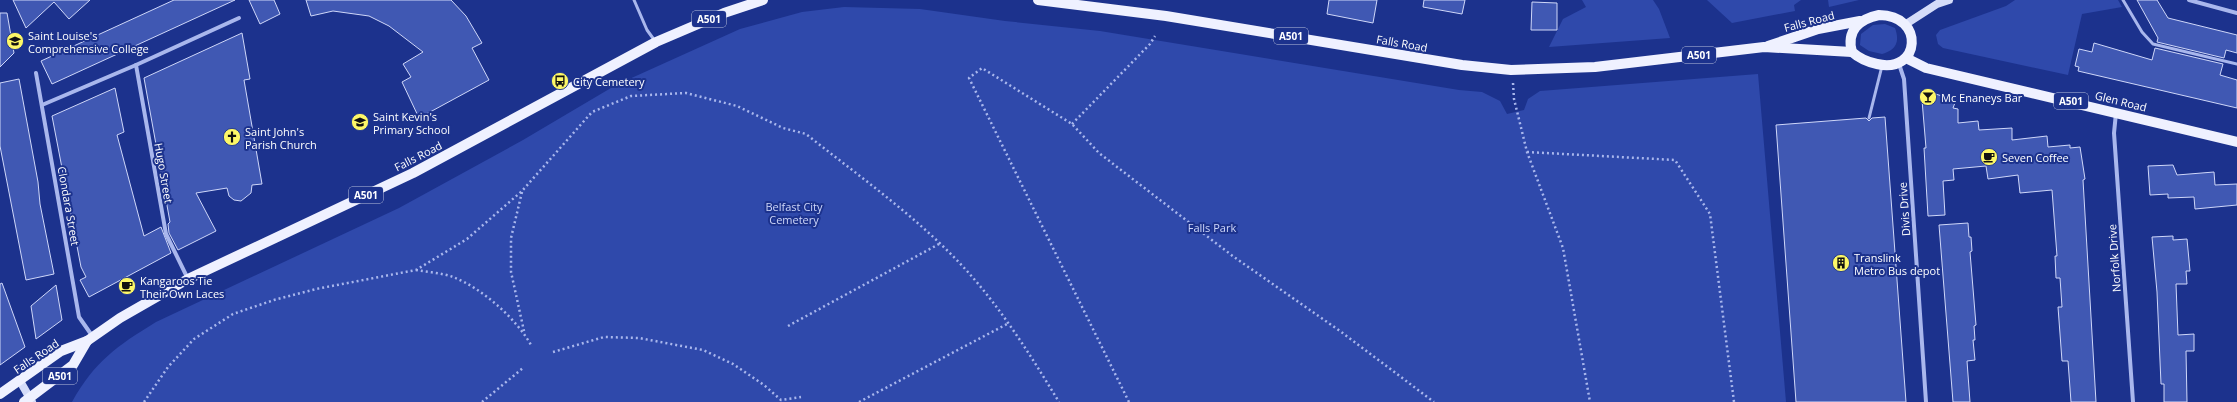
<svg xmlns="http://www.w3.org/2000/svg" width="2237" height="402" font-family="'Open Sans',sans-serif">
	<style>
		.green { fill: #2f49ab }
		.building { fill: #4058b3; stroke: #cfd7f9 }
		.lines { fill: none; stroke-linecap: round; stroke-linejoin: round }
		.path { stroke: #a9b7ed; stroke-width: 2.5; stroke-dasharray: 2 3; stroke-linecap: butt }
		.lane { stroke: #a9b7ed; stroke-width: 3 }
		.street { stroke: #a9b7ed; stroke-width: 4 }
		.secondary { stroke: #d5dcf9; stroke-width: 8 }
		.primary { stroke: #eff1ff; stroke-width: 10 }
		.labels { text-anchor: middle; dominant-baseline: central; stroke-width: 4; stroke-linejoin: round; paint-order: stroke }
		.shield { fill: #1c328d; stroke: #bbc2dd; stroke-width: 1 }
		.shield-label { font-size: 10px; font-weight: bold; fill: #fff }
		.street-label { font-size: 11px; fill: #fff; stroke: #1c328d }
		.poi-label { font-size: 11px; fill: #fff; stroke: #1c328d; text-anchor: start }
		.park-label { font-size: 11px; fill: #cfd7f9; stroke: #1c328d }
	</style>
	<rect width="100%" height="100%" fill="#1c328d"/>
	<g class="green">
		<polygon points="1582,0 1653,0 1659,9 1670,38 1549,47 1563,19 1586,7"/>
		<polygon points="1707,0 1801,0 1794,5 1795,11 1732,23"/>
		<polygon points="1828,0 1859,0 1829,7"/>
		<polygon points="2015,0 2118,0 2122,7 2082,14 2068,75 1943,48 1938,44 1936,35 1940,30 2006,6"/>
		<path d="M 844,7 L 920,9 L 1005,21 L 1100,31 L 1459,90 L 1482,92 L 1500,101 L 1507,114 L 1524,110 L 1528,99 L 1540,91 L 1758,74 L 1786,402 L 72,402 C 95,361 117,346 156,322 L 399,208 L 523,140 L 616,85 L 740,29 L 802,12 Z"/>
		<path d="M 1885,24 L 1895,28 C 1900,42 1896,50 1882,54 L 1869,51 L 1860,45 L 1861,34 L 1873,25 Z"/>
	</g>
	<g class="building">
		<polygon points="13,0 90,0 69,19 54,2 26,28"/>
		<polygon points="174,0 235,0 52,84 41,61"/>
		<polygon points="249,0 274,0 280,14 260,24"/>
		<polygon points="306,0 451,0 466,16 482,43 472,48 489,80 419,118 402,82 411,77 403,64 423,52 389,26 369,16 333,11 311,16"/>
		<polygon points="1329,0 1377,0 1373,23 1327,14"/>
		<polygon points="1424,0 1465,0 1462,14 1423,7"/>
		<polygon points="2137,0 2157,0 2168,18 2237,35 2237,53 2226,50 2224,58 2157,42 2158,38"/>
		<polygon points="1532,2 1557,3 1557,30 1531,30"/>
		<polygon points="0,13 7,13 14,53 0,67"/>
		<polygon points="242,33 250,79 244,80 262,184 252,185 251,193 241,201 234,200 229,196 227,188 196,193 216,231 178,250 169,233 168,224 170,222 144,78"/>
		<polygon points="2094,43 2152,60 2155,48 2223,64 2220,75 2237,80 2237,108 2078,71 2079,67 2075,66 2079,49 2092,52"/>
		<polygon points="19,79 38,182 40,204 54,274 26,280 0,146 0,83"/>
		<polygon points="115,88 124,132 117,135 144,236 161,227 171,253 89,297 80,280 86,277 81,267 52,116"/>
		<polygon points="1925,91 1956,100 1953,108 1958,109 1958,123 1978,121 1979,130 2012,128 2012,140 2047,136 2048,147 2070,145 2070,148 2080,147 2085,179 2083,180 2096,402 2071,402 2068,361 2062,361 2058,307 2062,307 2060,278 2056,278 2055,256 2057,256 2052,190 2020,193 2018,175 1988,179 1986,166 1953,169 1954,180 1943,181 1945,215 1928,216 1924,148 1926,148 1922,100"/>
		<polygon points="1885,117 1906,402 1796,402 1776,125 1866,118 1869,121 1872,118"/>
		<polygon points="2173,165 2177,175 2214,172 2215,185 2237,184 2237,205 2195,209 2194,197 2168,198 2168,194 2150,195 2148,166"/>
		<polygon points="1968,223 1969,237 1971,237 1972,251 1970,252 1976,325 1974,326 1975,340 1973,340 1975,360 1967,361 1970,402 1953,402 1939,225"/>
		<polygon points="2173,236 2173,240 2187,239 2190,271 2186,271 2187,284 2176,284 2178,335 2194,334 2194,351 2186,351 2187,402 2164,402 2164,384 2161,384 2157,292 2152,237"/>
		<polygon points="2,283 25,347 0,365 0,284"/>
		<polygon points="56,285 62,320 36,339 31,306"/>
	</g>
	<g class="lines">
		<g class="path">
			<polyline points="1513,83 1514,99 1527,152 1563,248 1590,402"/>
			<polyline points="1072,124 1150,44 1155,36"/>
			<polyline points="1527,152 1675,160 1710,214 1734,402"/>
			<polyline points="522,192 511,238 511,272 524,331"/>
			<path d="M 416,270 C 428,272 442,273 453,277 C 482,288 518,320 532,347"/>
			<polyline points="788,326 939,244"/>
			<polyline points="553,352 604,337 639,338 703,350 733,364 764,385 781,400 801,397"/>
			<path d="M 144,402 L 168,367 L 194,339 L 233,314 L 274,300 L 316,289 L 416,270 L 467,239 L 522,191 L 592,112 L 631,96 L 686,93 L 737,106 L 783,128 L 806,134 C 860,177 920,219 967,271 C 1003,311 1031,356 1059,402"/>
			<polyline points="482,402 523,368"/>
			<polyline points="859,402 1009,323"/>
			<polyline points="1129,402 969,78 982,68 1072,124 1099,153 1234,257 1340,331 1434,402"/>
		</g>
		<g class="lane">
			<polyline points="634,0 647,30 655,41"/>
			<polyline points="2123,0 2142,32 2153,44 2237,64"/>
			<polyline points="1869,118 1882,66"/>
		</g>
		<g class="street">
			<polyline points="2189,0 2237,13"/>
			<polyline points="1899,64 1904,79 1926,402"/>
			<polyline points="136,65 166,234 188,279"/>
			<polyline points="36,73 79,317 93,337"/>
			<polyline points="42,105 136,65 239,18"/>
			<polyline points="2116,113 2114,133 2133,402"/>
		</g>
		<g class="secondary">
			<polyline points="1906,24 1937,4 1949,0"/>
			<polyline points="20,381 32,402"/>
		</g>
		<g class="primary">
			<polyline points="1038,0 1166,16 1462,65 1511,70 1595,67 1764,47 1852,52"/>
			<path d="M 1879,15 C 1925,15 1921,74 1877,64 C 1867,62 1860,59 1852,52 C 1846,31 1859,19 1879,15 Z"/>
			<polyline points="1768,46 1818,29 1860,21"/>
			<polyline points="1906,58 1926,68 2237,142"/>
			<polyline points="0,394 61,351 87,341 120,318 188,279 413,173 656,42 724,13 763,0"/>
			<polyline points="24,402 73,365 87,341"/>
		</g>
	</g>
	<defs>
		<symbol id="school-disc" viewBox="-11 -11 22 22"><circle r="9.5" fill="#fdf767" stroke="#1c328d"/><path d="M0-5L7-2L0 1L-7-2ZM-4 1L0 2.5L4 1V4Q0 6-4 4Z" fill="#111"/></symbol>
		<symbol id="bus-disc" viewBox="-11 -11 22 22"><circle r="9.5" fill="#fdf767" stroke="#1c328d"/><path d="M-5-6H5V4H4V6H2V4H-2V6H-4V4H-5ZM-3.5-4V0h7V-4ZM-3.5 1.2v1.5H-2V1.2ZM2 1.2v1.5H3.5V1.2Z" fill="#111"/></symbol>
		<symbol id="bar-disc" viewBox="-11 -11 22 22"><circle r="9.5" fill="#fdf767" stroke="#1c328d"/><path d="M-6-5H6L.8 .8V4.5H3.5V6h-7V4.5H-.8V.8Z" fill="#111"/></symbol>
		<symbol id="church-disc" viewBox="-11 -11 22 22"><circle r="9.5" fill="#fdf767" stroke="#1c328d"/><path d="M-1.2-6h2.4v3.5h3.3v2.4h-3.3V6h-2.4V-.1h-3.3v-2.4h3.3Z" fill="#111"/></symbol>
		<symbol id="cafe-disc" viewBox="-11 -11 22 22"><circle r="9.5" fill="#fdf767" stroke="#1c328d"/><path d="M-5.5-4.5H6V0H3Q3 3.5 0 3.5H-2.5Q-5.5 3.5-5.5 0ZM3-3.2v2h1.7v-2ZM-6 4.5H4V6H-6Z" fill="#111"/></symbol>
		<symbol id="building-disc" viewBox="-11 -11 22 22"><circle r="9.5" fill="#fdf767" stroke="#1c328d"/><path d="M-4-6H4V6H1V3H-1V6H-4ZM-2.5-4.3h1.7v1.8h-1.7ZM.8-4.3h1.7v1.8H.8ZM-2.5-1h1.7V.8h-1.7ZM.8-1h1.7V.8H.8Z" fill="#111"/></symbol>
	</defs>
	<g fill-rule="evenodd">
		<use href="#school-disc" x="5" y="31" width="20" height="20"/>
		<use href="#bus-disc" x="550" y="71" width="20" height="20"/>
		<use href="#bar-disc" x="1918" y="87" width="20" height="20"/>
		<use href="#school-disc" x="350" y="112" width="20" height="20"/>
		<use href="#church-disc" x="222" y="127" width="20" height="20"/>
		<use href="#cafe-disc" x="1979" y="147" width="20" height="20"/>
		<use href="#building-disc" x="1831" y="253" width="20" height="20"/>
		<use href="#cafe-disc" x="117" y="276" width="20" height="20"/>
	</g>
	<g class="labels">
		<g class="shield">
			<rect x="692" y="11" width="34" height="16" rx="3"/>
			<rect x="1274" y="28" width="34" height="16" rx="3"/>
			<rect x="1682" y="47" width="34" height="16" rx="3"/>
			<rect x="2054" y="93" width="34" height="16" rx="3"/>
			<rect x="349" y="187" width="34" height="16" rx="3"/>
			<rect x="43" y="368" width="34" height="16" rx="3"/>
		</g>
		<g class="shield-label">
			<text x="709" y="19">A501</text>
			<text x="1291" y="36">A501</text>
			<text x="1699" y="55">A501</text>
			<text x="2071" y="101">A501</text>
			<text x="366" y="195">A501</text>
			<text x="60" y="376">A501</text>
		</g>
		<g class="street-label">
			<text transform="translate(1809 21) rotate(-15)">Falls Road</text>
			<text transform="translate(1402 43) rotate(10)">Falls Road</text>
			<text transform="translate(2121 101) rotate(14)">Glen Road</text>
			<text transform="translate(418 156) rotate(-27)">Falls Road</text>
			<text transform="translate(164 173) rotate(80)">Hugo Street</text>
			<text transform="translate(69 206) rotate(80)">Clondara Street</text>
			<text transform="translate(1904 209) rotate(-94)">Divis Drive</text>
			<text transform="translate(2114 258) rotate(-94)">Norfolk Drive</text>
			<text transform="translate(36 356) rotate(-34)">Falls Road</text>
		</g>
		<g class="poi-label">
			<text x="28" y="35">Saint Louise's<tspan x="28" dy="13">Comprehensive College</tspan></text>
			<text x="573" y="81">City Cemetery</text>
			<text x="1941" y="97">Mc Enaneys Bar</text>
			<text x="373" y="116">Saint Kevin's<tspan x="373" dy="13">Primary School</tspan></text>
			<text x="245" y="131">Saint John's<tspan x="245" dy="13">Parish Church</tspan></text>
			<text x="2002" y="157">Seven Coffee</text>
			<text x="1854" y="257">Translink<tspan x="1854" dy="13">Metro Bus depot</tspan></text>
			<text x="140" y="280">Kangaroos Tie<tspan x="140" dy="13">Their Own Laces</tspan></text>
		</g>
		<g class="park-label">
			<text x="794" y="206">Belfast City<tspan x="794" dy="13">Cemetery</tspan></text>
			<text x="1212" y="227">Falls Park</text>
		</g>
	</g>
</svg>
